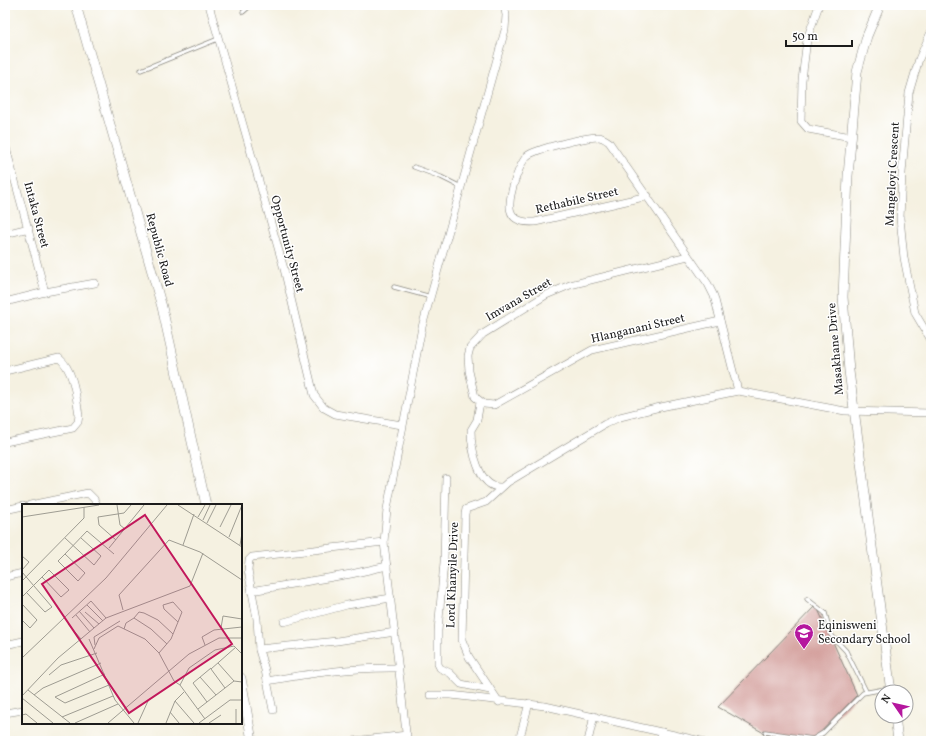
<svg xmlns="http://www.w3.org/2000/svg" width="936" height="746" font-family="Vollkorn,serif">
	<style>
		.building { fill: #d4a09d }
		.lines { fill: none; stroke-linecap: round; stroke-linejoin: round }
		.service-casing { stroke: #88867e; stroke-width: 5 }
		.minor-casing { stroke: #88867e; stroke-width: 8 }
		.tertiary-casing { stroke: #88867e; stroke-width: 10 }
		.service { stroke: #fff; stroke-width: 3.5 }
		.minor { stroke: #fff; stroke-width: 7 }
		.tertiary { stroke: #fff; stroke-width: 9 }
		.labels { text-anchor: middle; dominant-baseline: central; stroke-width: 3; stroke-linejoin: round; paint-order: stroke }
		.street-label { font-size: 12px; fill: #1c1c1c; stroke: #fff }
		.poi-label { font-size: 12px; fill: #1c1c1c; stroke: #fff; text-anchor: start }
		.inset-road { fill: none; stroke: #9e9c92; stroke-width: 1 }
		.view { fill: #c2185b; fill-opacity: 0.15; stroke: #c2185b; stroke-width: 2 }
		.inset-edge { fill: none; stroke: #1c1c1c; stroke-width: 2 }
	</style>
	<rect width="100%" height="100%" fill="#fff"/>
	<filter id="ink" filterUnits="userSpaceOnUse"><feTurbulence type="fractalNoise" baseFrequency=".025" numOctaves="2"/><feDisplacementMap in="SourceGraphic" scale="8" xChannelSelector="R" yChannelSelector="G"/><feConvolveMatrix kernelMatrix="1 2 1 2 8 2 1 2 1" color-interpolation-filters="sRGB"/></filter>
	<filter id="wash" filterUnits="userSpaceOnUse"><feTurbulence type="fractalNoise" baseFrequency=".012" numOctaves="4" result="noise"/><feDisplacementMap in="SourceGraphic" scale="16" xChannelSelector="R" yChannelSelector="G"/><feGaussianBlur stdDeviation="0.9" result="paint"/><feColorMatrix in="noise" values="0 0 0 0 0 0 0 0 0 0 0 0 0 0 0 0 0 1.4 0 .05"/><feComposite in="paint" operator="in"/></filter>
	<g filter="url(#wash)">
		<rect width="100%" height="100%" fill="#f5f1e1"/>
		<g id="blocks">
			<polygon class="building" points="816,605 857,695 812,741 778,741 718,707"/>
		</g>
	</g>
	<g filter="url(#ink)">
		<use href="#blocks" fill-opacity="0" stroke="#88867e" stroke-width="1"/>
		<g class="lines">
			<defs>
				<g id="service">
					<polyline points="243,12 251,5"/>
					<polyline points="141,70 218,39"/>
					<polyline points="414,167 441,177 461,187"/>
					<polyline points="394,287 431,297"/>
					<polyline points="807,599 825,613 831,635 846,651 866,691"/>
					<polyline points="765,732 813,739 823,733 863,693 890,688"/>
				</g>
				<g id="minor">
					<polyline points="209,5 284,269 314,395 324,408 335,414 402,425"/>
					<polyline points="819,5 807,39 802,80 801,121 808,129 851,137"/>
					<polyline points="931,32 919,59 909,93 902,173 900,218 904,258 915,313 931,340"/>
					<polyline points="5,144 45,292"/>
					<path d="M 648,196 L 535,222 C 503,224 508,202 515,180 C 518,172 521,162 527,156 C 535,149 586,137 598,137 C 602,137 605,139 609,142 L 708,284 L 714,296 L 738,391"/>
					<polyline points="5,234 29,228"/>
					<polyline points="688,256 570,285 546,295 483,334 470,348 468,356 469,371 475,397 484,404 494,405 592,350 720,321"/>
					<polyline points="5,302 45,292 95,283"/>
					<path d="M 5,371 L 59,358 C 74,370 76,397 79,415 L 78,422 L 73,428 L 5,442"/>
					<path d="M 480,402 L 477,420 L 471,430 C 471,446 478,489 501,487"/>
					<polyline points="446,478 444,562 438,631 438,664 440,668 450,673 461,684 490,690"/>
					<polyline points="30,505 88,493 94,499 97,505"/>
					<polyline points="5,510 23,506"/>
					<polyline points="5,577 23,573"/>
					<polyline points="251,591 351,574 387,566"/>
					<polyline points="284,622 347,605 391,598"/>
					<polyline points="5,645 23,641"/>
					<polyline points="259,649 337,641 395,632"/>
					<path d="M 267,681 C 310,673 355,667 399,668"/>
					<polyline points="430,695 451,695 545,706 701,741"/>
					<polyline points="499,702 469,657 462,640 465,514 466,509 486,502 508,482 605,424 620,417 656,408 738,391 845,411 931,413"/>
					<polyline points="273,710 265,670 259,650 257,619 248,570 249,560 252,557 384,542"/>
					<polyline points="5,713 23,710"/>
					<polyline points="353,741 407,735"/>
					<polyline points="407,741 384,542 387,509 422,327 505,30 506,15 504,5"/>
					<polyline points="519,741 529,703"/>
					<polyline points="588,741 594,716"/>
					<polyline points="660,741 662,732"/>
				</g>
				<g id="tertiary">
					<polyline points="76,5 162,307 206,505"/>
					<polyline points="880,5 867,36 857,72 848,176 843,297 849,371 891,692"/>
					<polyline points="241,678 252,741"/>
					<polyline points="895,716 898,741"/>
				</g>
			</defs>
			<use href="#service" class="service-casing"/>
			<use href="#minor" class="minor-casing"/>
			<use href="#tertiary" class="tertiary-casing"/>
			<use href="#service" class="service"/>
			<use href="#minor" class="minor"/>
			<use href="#tertiary" class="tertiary"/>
		</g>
	</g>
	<defs>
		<symbol id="school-pin" viewBox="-11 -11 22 30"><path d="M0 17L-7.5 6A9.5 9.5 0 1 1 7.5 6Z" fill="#b5179e" stroke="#fff"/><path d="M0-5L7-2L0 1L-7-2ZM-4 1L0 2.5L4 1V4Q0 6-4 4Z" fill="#fff"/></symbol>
	</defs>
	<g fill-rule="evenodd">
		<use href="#school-pin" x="793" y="622" width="22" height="30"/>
	</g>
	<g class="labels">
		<g class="street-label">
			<text transform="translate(893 174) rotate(-87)">Mangeloyi Crescent</text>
			<text transform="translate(577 201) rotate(-13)">Rethabile Street</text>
			<text transform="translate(36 215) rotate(75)">Intaka Street</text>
			<text transform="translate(287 244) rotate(75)">Opportunity Street</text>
			<text transform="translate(159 250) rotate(75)">Republic Road</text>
			<text transform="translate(519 300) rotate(-30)">Imvana Street</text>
			<text transform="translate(638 329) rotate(-13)">Hlanganani Street</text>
			<text transform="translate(836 349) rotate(-95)">Masakhane Drive</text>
			<text transform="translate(453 575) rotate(-88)">Lord Khanyile Drive</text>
		</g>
		<g class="poi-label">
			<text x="818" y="626">Eqinisweni<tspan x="818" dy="14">Secondary School</tspan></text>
		</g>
	</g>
	<g transform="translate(22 504)">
		<rect width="220" height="220" fill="#f5f1e1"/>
		<path class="inset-road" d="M 95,1 L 98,21 L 103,25M 156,1 L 220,43M 0,13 L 77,1M 176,13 L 183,1M 181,16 L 188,1M 185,19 L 194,1M 198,23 L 209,1M 207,33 L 220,1M 43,34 L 72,61 L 79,52 L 59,34M 94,36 L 77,21 L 76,13 L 102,9 L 109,1M 161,41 L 172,10M 218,41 L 220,29M 87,44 L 122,1M 43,50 L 63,69 L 56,77 L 36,57 L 43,50 L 65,27 L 92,50M 0,52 L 7,58 L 0,66M 0,68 L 30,103 L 23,108 L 5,89M 0,77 L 62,14 L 62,3M 0,93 L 27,66 L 47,86 L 39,93 L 20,73M 0,100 L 15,116 L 8,124 L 0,116M 65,101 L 81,117M 101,106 L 97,91 L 147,36 L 178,48 L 220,76M 57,107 L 72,124M 63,108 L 77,120M 54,111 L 68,128M 50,114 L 69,97 L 84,114M 112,114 L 117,108 L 122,109 L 136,116 L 151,130M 112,114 L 129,125 L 145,140M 46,120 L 59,135M 199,124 L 201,112 L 220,115M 102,125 L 104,119 L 112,114M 67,135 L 93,196 L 112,219M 73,141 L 72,133 L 98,117M 183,141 L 180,133 L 192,126 L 220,123M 72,145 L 77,134 L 96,122 L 123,135 L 137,149 L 152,177 L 158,181 L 183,215M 137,149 L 149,135 L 156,118 L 160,108 L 151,98 L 141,101 L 142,105 L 156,118M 0,154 L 84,74 L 145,1M 196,159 L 212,177M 83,170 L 33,193 L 43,199 L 87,181M 27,171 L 39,161 L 75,149M 178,173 L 194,191M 158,181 L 167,164 L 193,146 L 212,142 L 220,150M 203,184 L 189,165 L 214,143M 6,186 L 48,219M 12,191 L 21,184 L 79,159M 0,192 L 36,154 L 84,114 L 168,82 L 181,49M 0,194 L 31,219M 153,197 L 162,188M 185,198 L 171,179 L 189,164M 176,205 L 212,177 L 220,178M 148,208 L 157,219M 0,211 L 4,210 L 15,219M 40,213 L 91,192M 53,219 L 96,200M 86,219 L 167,150 L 197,134 L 220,134M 116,219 L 126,197M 144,219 L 153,197 L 172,219M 177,219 L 208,196 L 220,196M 187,219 L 199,211M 214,219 L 214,205"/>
		<path class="view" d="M 123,11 L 210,140 L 107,209 L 20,80 Z"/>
		<rect width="220" height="220" class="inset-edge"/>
	</g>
	<rect width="936" height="746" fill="none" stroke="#fff" stroke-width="20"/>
	<g transform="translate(894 704) rotate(304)"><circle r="19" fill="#ffffff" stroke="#a4a4a4"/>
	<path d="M0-3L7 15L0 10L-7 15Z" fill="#b5179e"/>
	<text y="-6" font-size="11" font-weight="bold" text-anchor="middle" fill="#1c1c1c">N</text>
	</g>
	<path d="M786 40v6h66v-6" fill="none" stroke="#1c1c1c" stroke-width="2"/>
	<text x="792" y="40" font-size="12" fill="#1c1c1c" stroke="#ffffff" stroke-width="3" paint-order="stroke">50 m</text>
</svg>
